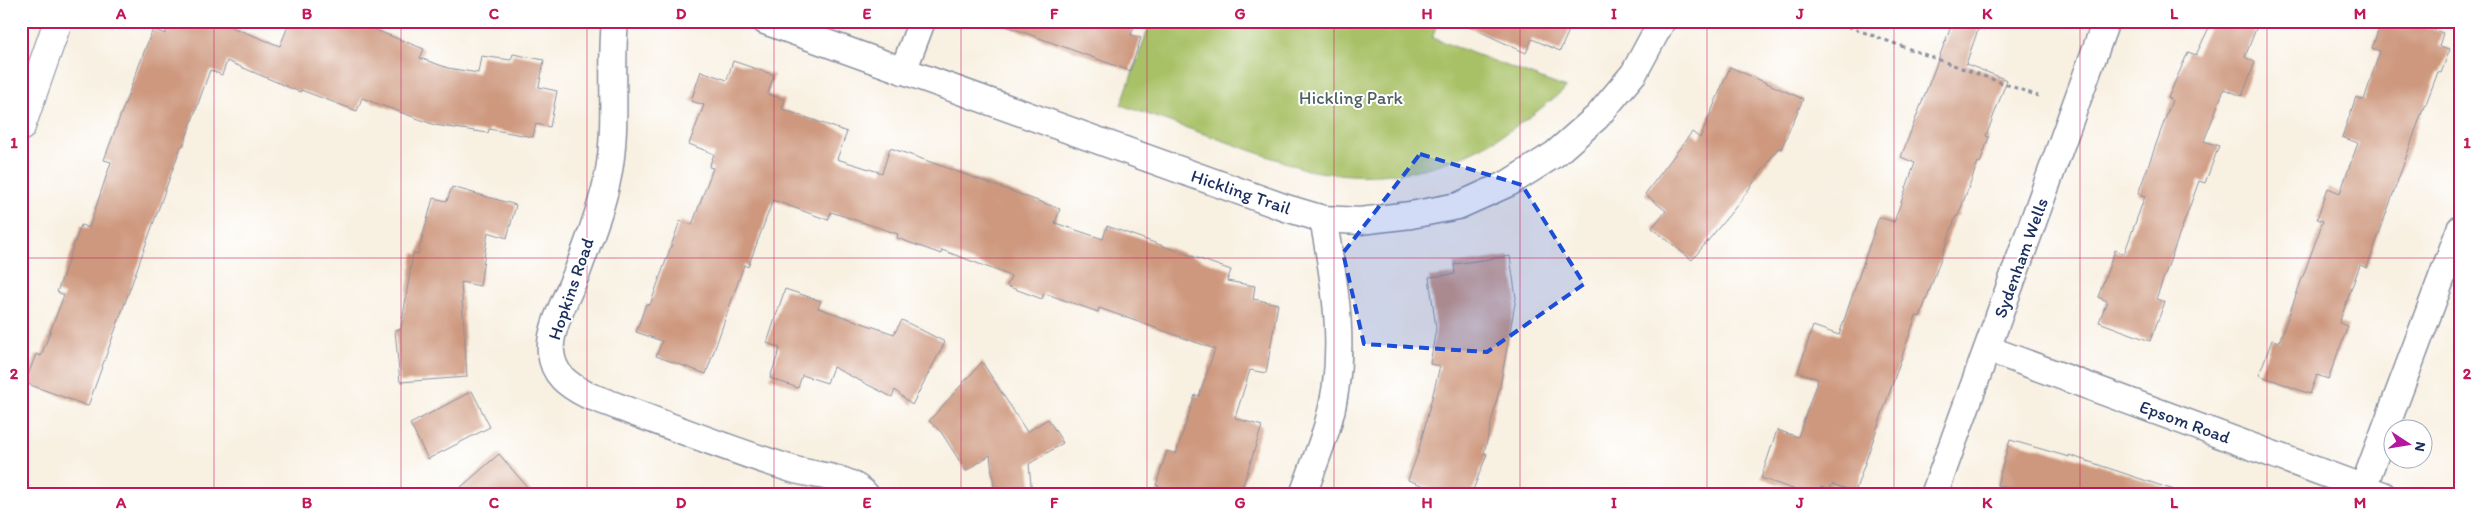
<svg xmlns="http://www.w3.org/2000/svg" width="2481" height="516" font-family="Itim,sans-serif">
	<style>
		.green { fill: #a8c166; stroke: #627862 }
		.building { fill: #ce987e }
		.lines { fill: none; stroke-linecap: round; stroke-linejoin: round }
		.street-casing { stroke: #8a90a0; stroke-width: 29 }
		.secondary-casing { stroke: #8a90a0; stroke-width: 30 }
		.path { stroke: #8a90a0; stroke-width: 3; stroke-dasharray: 4 4; stroke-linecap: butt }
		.street { stroke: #fff; stroke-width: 26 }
		.secondary { stroke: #fff; stroke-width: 28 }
		.marked { fill: #1d4ed8; fill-opacity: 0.2; stroke: #1d4ed8; stroke-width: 4; stroke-dasharray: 10 6; stroke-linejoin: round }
		.grid { fill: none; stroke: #c2185b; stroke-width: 1; stroke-opacity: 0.55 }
		.labels { text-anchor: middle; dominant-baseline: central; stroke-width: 4; stroke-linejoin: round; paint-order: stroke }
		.park-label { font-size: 18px; fill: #4c6261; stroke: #fff }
		.street-label { font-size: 18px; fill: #1b2f5e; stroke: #fff }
		.neatline { fill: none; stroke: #c2185b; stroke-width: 2 }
		.grid-label { font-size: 16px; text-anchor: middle; font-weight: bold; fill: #c2185b }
	</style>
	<rect width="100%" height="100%" fill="#fff"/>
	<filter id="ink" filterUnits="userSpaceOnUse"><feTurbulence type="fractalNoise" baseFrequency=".02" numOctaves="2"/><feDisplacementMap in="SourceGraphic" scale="10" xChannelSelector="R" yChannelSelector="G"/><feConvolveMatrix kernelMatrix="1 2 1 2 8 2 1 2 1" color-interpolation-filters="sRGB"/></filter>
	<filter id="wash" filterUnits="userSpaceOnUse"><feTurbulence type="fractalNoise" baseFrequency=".0096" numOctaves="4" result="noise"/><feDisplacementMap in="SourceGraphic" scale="20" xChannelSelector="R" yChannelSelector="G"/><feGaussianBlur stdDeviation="1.12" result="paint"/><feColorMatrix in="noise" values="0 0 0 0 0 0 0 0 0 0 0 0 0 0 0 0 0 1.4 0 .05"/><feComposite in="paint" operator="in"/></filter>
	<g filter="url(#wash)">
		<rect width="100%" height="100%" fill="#f8f0e1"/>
		<path class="green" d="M 1151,21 L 1438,21 L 1432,38 L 1566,88 C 1485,157 1415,189 1307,170 L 1121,105 Z"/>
		<g id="blocks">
			<g class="building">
				<polygon points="170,21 216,21 280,46 290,21 353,21 424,49 420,58 448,68 478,73 481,56 511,60 513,54 544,60 539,87 557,91 550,127 536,124 533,137 489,129 488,133 435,125 362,98 357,111 301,90 300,92 227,61 222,75 210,70 183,146 181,146 88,406 25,383 36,354 41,356 64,295 57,292 81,225 89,228 111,162 104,160 144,52 153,29 165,34"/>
				<polygon points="1002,21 1136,21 1131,35 1141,38 1130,71 1001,24"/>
				<polygon points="1457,21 1573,21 1560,51 1532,39 1526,53"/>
				<polygon points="1953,21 1981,21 1966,64 2007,80 1986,136 1989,137 1980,163 1978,162 1958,216 1956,216 1920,317 1916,316 1855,492 1832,484 1830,490 1821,487 1818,495 1810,495 1761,478 1777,430 1798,437 1818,379 1798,372 1813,326 1839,335 1879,217 1894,222 1915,163 1901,157"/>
				<polygon points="2212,21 2259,21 2245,57 2255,62 2242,96 2224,89 2204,141 2219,146 2205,183 2199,181 2156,299 2165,302 2150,341 2099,322 2107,301 2098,297 2115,250 2124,254 2145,196 2138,194 2172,100 2168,98 2188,52 2196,55"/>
				<polygon points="2382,21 2410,21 2443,33 2439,46 2450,49 2441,73 2438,72 2424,109 2423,109 2367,268 2360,265 2339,323 2348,326 2328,379 2317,375 2310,394 2259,375 2272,340 2279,342 2323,221 2317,219 2328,188 2340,193 2358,143 2342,137 2356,97 2364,100 2380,51 2372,48"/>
				<polygon points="733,61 774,75 768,94 785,100 782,109 847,132 837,159 882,173 890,148 911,155 1060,209 1055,223 1103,239 1107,226 1231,270 1227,281 1255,286 1253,299 1278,304 1266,373 1250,370 1235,418 1262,426 1240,495 1156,495 1159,486 1156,485 1167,451 1176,454 1195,395 1199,396 1215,349 1099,308 1098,312 1044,293 1042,299 1007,286 1011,276 942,250 941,254 897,238 898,234 831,212 828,220 773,200 748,267 744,265 706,374 656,356 662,341 636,332 646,304 650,305 680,221 692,225 713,168 709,167 714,154 689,144 704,105 691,101 701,71 727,80"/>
				<polygon points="1730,67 1803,99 1781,149 1778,148 1739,203 1692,260 1652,228 1666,211 1645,194 1692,132 1700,138"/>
				<polygon points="452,187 516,205 507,238 488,232 480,286 461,282 467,377 400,382 395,330 401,329 413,253 418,254 433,198 447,201"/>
				<polygon points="1510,256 1516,298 1500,386 1484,453 1487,454 1471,495 1430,495 1432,489 1408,480 1418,453 1440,366 1430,364 1436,328 1429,277 1455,274 1454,264"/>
				<polygon points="785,289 821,301 818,308 894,334 902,320 945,342 912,405 895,390 892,397 833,367 827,383 802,375 798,388 770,378 780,348 767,343"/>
				<polygon points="982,362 1027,432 1048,419 1063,443 1029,464 1032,495 995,495 990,455 966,471 941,432 929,421"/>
				<polygon points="472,391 490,427 428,459 410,424"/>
				<polygon points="2010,440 2069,457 2069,455 2174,490 2173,495 2033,495 1997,485"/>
				<polygon points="499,454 534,495 452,495"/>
			</g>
		</g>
	</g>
	<g filter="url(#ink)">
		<use href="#blocks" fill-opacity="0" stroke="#8a90a0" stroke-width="1"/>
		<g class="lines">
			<defs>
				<g id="street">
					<path d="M 615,21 C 610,73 618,125 608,176 C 602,208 589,239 578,270 C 570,291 548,330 551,352 C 553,375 568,385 587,395 C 655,420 723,448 792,469 C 817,477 847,475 866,495"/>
					<polyline points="765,21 1286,208 1323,219 1360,221 1411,215 1458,206 1509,183 1555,154 1597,117 1634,73 1662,21"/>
					<polyline points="903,71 922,21"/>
					<polyline points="1988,349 2383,495"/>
					<polyline points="2363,488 2460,229"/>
					<path d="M 1303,495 C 1311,472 1320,450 1327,427 C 1348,358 1336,288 1323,219"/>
					<polyline points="1934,495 2106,21"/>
				</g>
				<polyline id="secondary" points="21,127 58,21"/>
			</defs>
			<use href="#street" class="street-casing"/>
			<use href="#secondary" class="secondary-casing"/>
			<polyline class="path" points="1833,21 2038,96"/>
			<use href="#street" class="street"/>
			<use href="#secondary" class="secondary"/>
		</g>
	</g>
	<path class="marked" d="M 1420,154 L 1522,185 L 1584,284 L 1487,352 L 1364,344 L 1343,253 Z"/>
	<path class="grid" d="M 214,21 L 214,495M 401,21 L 401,495M 587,21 L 587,495M 774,21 L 774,495M 961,21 L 961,495M 1147,21 L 1147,495M 1334,21 L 1334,495M 1520,21 L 1520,495M 1707,21 L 1707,495M 1894,21 L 1894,495M 2080,21 L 2080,495M 2267,21 L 2267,495M 21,258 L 2460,258"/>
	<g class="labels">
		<g class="park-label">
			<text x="1351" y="98">Hickling Park</text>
		</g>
		<g class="street-label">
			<text transform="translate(1241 192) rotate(19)">Hickling Trail</text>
			<text transform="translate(2021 258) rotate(-70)">Sydenham Wells</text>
			<text transform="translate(571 289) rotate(-71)">Hopkins Road</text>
			<text transform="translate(2185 422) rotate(20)">Epsom Road</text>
		</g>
	</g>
	<rect width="2481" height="516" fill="none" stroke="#fff" stroke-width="55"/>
	<g transform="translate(2408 444) rotate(102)"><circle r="24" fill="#ffffff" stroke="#a4acbf"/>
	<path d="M0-4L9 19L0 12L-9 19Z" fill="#b5179e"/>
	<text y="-8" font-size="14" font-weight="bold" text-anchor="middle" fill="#1b2f5e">N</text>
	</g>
	<rect x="28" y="28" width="2426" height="460" class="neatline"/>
	<g class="grid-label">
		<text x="121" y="19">A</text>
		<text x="307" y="19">B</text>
		<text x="494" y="19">C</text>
		<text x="681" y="19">D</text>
		<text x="867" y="19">E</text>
		<text x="1054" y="19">F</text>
		<text x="1240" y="19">G</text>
		<text x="1427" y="19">H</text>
		<text x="1614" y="19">I</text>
		<text x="1800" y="19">J</text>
		<text x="1987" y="19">K</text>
		<text x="2174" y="19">L</text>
		<text x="2360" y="19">M</text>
		<text x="14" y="148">1</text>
		<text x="2467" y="148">1</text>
		<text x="14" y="379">2</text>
		<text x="2467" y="379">2</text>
		<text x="121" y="508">A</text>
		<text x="307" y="508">B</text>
		<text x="494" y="508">C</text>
		<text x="681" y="508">D</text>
		<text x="867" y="508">E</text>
		<text x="1054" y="508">F</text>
		<text x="1240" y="508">G</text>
		<text x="1427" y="508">H</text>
		<text x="1614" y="508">I</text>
		<text x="1800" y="508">J</text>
		<text x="1987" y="508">K</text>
		<text x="2174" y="508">L</text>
		<text x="2360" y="508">M</text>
	</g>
</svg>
